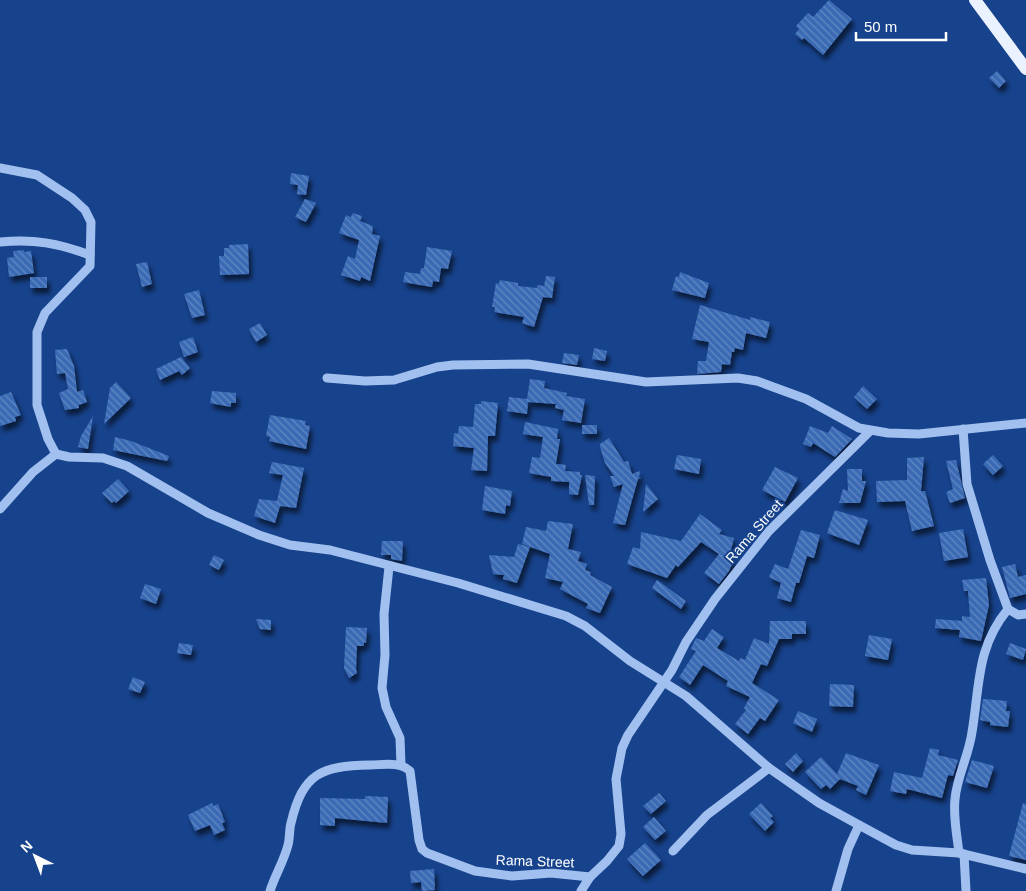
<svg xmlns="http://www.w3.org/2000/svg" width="1026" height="891" font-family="Arial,sans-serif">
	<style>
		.building { fill: url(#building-back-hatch); filter: url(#shadow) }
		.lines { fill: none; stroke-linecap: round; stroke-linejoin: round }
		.minor { stroke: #a1c0ef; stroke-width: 9 }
		.major { stroke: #eaf1ff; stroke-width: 12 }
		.labels { text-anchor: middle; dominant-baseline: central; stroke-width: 4; stroke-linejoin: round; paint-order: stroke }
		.street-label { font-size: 14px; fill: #fff; stroke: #17438d }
	</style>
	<defs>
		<pattern id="building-back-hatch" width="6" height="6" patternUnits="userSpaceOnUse" patternTransform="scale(1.25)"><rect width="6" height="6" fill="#3b6ab4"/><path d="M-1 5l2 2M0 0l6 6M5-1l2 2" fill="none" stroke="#6288c3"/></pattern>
		<filter id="shadow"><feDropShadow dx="3" dy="5.5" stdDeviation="2.5" flood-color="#0009"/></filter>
	</defs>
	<rect width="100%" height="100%" fill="#17438d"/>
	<g class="building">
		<polygon points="829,0 852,19 823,55 804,38 802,40 795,34 799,29 796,26 808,13 813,17"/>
		<polygon points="997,71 1006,81 999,88 989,78"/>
		<polygon points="291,173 309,176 306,195 297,194 298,185 290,184"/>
		<polygon points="305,199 316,203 306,222 295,217"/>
		<polygon points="353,213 362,216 360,221 373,226 372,234 380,236 370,281 361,277 360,281 341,275 348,256 355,259 359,240 339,233 346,215 351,217"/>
		<polygon points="248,244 249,274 220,275 219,256 224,256 224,248 229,248 229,245"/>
		<polygon points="427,247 452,251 448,269 441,268 439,282 433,281 432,287 403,282 405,272 420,274 421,268 424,268"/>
		<polygon points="24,250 24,252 31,251 34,273 9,277 7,258 14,257 13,251"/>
		<polygon points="147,262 152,284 142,287 136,264"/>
		<polygon points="680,272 709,283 705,298 672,290 676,276 679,277"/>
		<polygon points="546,276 555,277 552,298 543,297 534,327 522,323 524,317 494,312 495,307 492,307 496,283 499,284 500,280 518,283 518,286 537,288 537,285 544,286"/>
		<rect x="30" y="277" width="17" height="11"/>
		<polygon points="199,290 205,315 192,318 184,294"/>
		<polygon points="700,305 750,320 750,317 770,322 766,338 746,333 743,350 735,348 734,352 732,352 730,365 722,364 721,372 697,374 698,361 706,361 709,342 692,339"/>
		<polygon points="260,323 267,335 256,342 249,329"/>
		<polygon points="193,337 198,352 184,357 179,342"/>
		<polygon points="594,348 607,351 605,361 592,359"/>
		<polygon points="67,349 74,366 77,392 83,390 87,402 79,405 79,408 65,410 59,393 68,389 65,373 57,374 55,350"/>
		<polygon points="564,353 579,355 577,365 562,363"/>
		<polygon points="181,357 190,368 182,375 179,371 160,380 156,369"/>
		<polygon points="530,379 545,381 544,388 567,393 566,396 585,399 581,423 562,420 564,410 555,408 556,404 528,402 527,414 507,411 509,397 527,399"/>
		<polygon points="116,382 131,398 104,424 110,388"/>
		<polygon points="863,386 877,399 867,409 854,397"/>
		<polygon points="212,391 236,393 236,403 231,403 231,407 210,403"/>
		<polygon points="11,392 21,415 15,417 16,421 0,426 0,396"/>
		<polygon points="481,401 498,403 495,436 488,436 487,471 471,470 474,448 453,446 454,433 458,434 459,426 473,427 475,404 481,404"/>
		<polygon points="270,415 306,421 305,425 310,426 306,449 269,441 270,437 266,436"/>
		<polygon points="93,416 88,449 78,447 81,436"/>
		<polygon points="525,422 558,429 557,439 560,439 556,464 566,465 565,471 580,472 580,475 582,475 578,495 569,494 569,482 551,481 551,477 529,473 532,457 540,458 543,437 523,434"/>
		<rect x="582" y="425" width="15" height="9"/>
		<polygon points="810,426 828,433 832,426 852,439 835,457 813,443 811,447 803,444"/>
		<polygon points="115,437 131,441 169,456 167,461 113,450"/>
		<polygon points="609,438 624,462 628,461 632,474 640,471 639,477 641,478 638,479 625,525 613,523 623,484 614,487 610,476 614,476 605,463 600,447 600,444"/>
		<polygon points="677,455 701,459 699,474 674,469"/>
		<polygon points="993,455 1003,466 993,475 983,464"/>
		<polygon points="924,457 921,491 925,491 934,526 912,531 905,501 877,502 876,481 907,480 907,458"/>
		<polygon points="956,460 965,498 950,503 946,492 953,489 946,461"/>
		<polygon points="272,462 304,468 296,508 280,506 275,523 254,516 259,499 277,501 283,475 269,473"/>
		<polygon points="775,467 798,478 785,502 762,490"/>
		<polygon points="847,469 862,469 862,481 866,481 860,503 839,503 843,489 848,491"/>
		<polygon points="585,475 595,476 594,505 589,505"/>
		<polygon points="118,479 129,491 116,503 114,501 112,503 102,493"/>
		<polygon points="646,484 658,499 643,512"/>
		<polygon points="485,486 512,491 510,506 506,505 505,514 482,510"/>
		<polygon points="835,510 868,520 859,545 827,533"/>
		<polygon points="700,514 722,530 719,534 734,538 729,558 734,560 729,571 719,584 704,573 719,554 701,542 678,567 676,565 667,578 627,564 633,547 640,549 641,532 681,541"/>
		<polygon points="548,521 573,524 568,549 581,552 578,561 587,564 585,570 591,572 590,575 612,587 600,613 586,608 588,604 560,589 563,582 545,578 550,554 522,544 526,527 546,531"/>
		<polygon points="963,529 968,557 944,561 939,533"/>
		<polygon points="801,530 820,535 814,558 807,556 799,583 796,583 791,602 777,598 781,583 769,577 775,564 788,569"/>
		<polygon points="382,541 403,541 402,561 391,559 391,555 381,555"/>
		<polygon points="518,544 530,547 517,583 503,579 504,575 493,574 489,555 514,557"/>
		<polygon points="214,555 224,560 219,570 209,565"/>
		<polygon points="1015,564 1018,577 1026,575 1026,594 1010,598 1002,567"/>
		<polygon points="986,578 989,605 981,641 959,637 960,630 935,628 936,619 962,621 962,616 970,617 968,591 964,591 962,580"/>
		<polygon points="657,580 686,601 681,609 652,588"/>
		<polygon points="145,584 161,589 156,604 140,598"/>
		<polygon points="256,619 271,620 271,630 260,629"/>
		<polygon points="770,621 806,621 806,634 792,634 792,639 779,639 767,666 761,664 752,683 779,700 765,721 760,718 748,734 735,724 746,710 744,708 750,697 726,686 728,681 703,665 690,685 679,677 696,651 691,649 696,638 704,641 712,629 724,637 717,648 739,661 740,658 745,660 754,638 769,644"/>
		<polygon points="346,627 367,628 366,643 364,642 364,646 357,646 356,669 357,673 349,678 344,668"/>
		<polygon points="869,635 892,639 888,660 865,656"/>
		<polygon points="179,643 193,645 191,655 177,653"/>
		<polygon points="1010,643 1026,649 1023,660 1006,654"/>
		<polygon points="133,677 145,682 140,693 128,689"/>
		<polygon points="830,684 854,685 853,707 829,706"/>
		<polygon points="983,699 1007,701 1006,711 1010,711 1008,727 990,725 990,722 980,720"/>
		<polygon points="798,711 817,719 812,732 793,723"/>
		<polygon points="930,748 939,750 938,755 958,760 953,776 948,775 942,798 907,789 906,794 890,791 894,772 922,778"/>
		<polygon points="796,753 803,761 793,772 785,764"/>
		<polygon points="846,753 879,765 866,795 856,790 858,786 840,779 830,789 826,785 821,789 805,772 821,757 837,774"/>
		<polygon points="972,760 994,766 987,788 965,782"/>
		<polygon points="659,793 666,801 651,814 643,806"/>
		<polygon points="365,796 388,797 387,823 335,818 335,826 320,825 320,798 365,799"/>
		<polygon points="212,803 213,806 218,804 225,822 222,823 225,830 214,835 210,825 195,831 188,815"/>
		<polygon points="761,803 773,816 770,818 774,822 765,831 749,814"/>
		<polygon points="1023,803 1026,804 1026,860 1009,856"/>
		<polygon points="654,817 666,831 655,840 643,827"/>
		<polygon points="645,843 661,860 643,876 627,859"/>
		<polygon points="434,869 435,890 422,891 421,882 411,883 410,871"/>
	</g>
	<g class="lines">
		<g class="minor">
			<polyline points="0,168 37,175 72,198 85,210 91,222 90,266 45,313 37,332 37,405 48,439 56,454 69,457 103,458 127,466 208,513 259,535 290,545 330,550 458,583 566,616 585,626 630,661 686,696 769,768 819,803 859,825 896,845 912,850 959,853 1026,869"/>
			<path d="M 0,242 C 35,239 57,243 90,255"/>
			<polyline points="327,378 365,381 394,380 437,367 453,365 528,364 646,382 738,378 757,381 806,399 859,428 888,433 919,434 1026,423"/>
			<polyline points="963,429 967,484 990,560 1008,609 1018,615 1026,614"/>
			<polyline points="0,509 33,472 56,454"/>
			<polyline points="389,567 384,614 385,655 382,688 386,707 400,738 401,765"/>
			<polyline points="673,851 707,815 769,768"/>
			<path d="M 959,853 C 957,835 953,817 955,799 C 957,776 969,755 972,732 C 980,685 976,648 1008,609"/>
			<polyline points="964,854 966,891"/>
			<path d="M 270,891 C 275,875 284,861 288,845 C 290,838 289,830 291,823 C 303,773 321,766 370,765 C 383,765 399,761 410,771 L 419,840 L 422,849 L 427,853 L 475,871 L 512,876 L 551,873 L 590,877 L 607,861 L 619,846 L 621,834 L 616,779 L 622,748 L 628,735 L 672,670 L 686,642 L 715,599 L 769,531 L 870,431"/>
			<polyline points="581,891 590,877"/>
			<polyline points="836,891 848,849 859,825"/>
		</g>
		<polyline class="major" points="975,0 1026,69"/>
	</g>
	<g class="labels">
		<g class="street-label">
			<text transform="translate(754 531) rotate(-49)">Rama Street</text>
			<text transform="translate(535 861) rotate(2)">Rama Street</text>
		</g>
	</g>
	<g transform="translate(35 856) rotate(318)" stroke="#17438d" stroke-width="4" paint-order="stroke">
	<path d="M0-4L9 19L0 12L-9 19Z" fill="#ffffff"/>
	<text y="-8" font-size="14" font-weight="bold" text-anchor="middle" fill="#ffffff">N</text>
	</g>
	<path d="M856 32v8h90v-8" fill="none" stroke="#ffffff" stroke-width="2.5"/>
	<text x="864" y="32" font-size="15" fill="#ffffff" stroke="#17438d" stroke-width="4" paint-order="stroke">50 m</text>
</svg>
